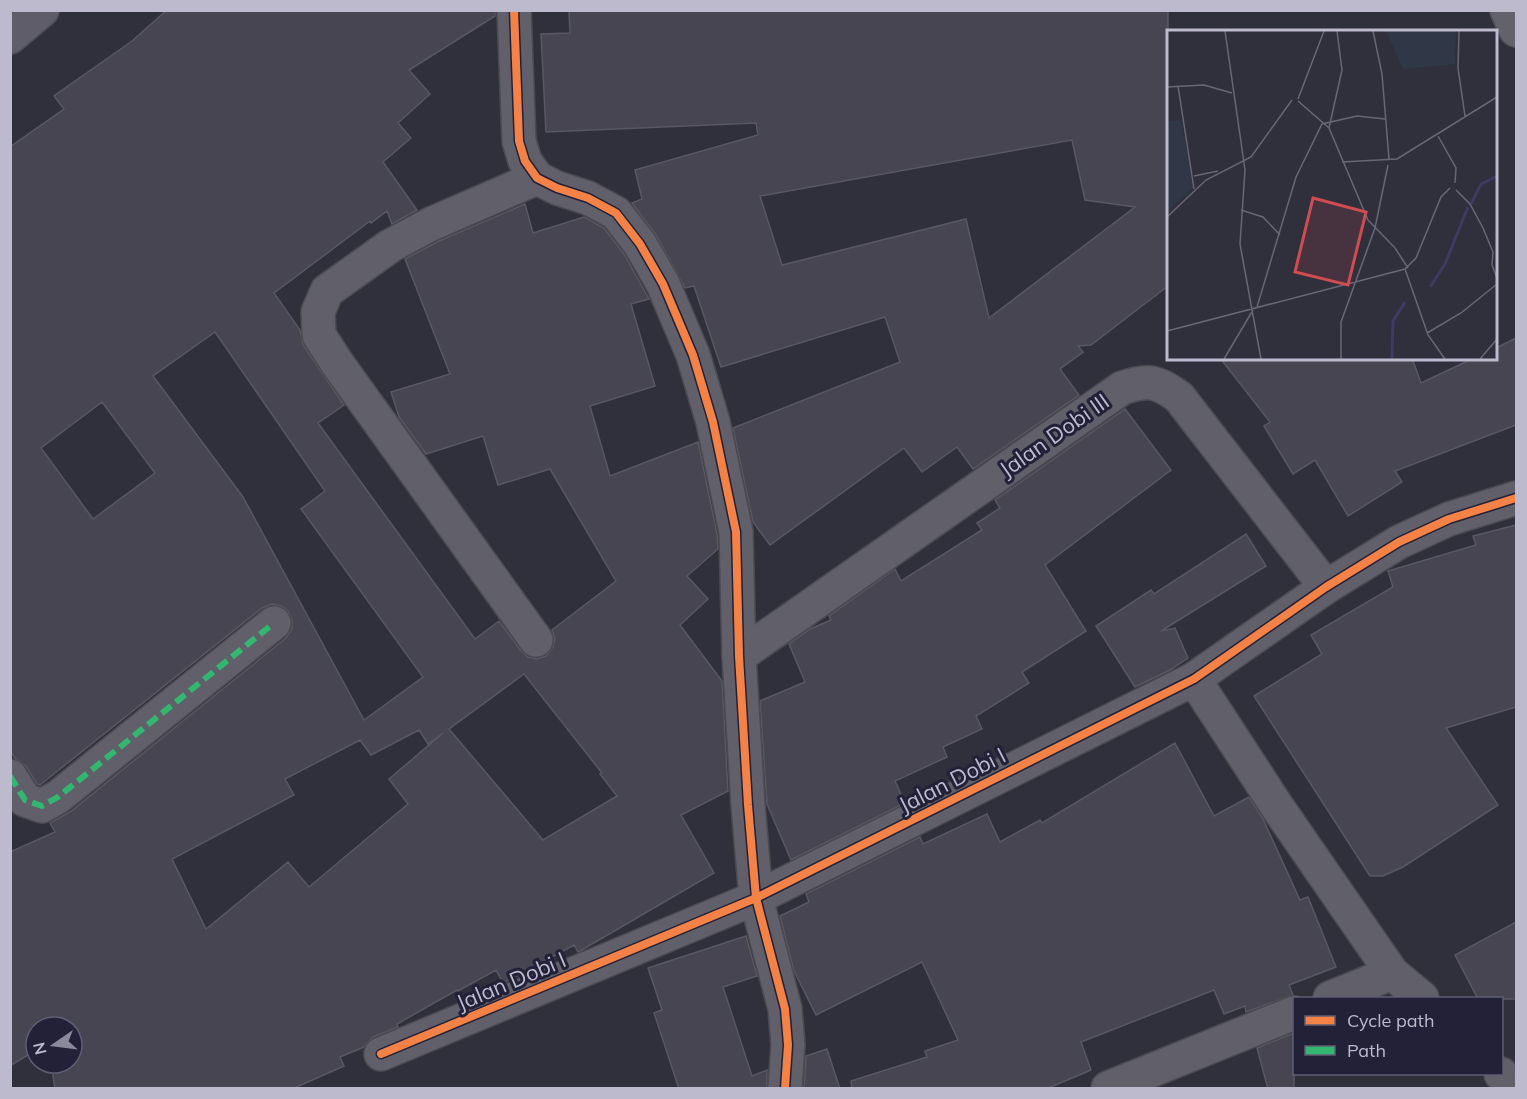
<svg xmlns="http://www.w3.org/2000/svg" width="1527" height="1099" font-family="Mulish,sans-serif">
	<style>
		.building { fill: #464551; stroke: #585763; stroke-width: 1.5; fill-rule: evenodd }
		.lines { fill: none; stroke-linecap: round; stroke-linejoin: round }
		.street-casing { stroke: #4a4a53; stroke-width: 36 }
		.secondary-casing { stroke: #4d4c59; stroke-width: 36 }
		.primary-casing { stroke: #4d4c59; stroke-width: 36 }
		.street { stroke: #605f6a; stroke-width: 33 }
		.secondary { stroke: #5e5d69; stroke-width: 33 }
		.primary { stroke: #62616c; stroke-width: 33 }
		.quiet { stroke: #33b770; stroke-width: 6; stroke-dasharray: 12 6; stroke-linecap: butt }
		.cycleway-casing { stroke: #232138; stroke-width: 11 }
		.cycleway { stroke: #f48246; stroke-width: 8 }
		.labels { text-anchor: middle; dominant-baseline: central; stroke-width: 6; stroke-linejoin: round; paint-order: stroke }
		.street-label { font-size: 22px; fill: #bcbacc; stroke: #232138 }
		.inset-river { fill: none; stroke: #3e3a62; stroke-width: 3 }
		.inset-road { fill: none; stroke: #686776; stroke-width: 1.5 }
		.view { fill: #d04c51; fill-opacity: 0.15; stroke: #d04c51; stroke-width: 3 }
		.inset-edge { fill: none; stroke: #bcbacc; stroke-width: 3 }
	</style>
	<rect width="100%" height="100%" fill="#302f3c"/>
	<g class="building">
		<path d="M 167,10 L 495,10 L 495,16 L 409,70 L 430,94 L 398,123 L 411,138 L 383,162 L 417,210 L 392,224 L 387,211 L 371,223 L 370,221 L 274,293 L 300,330 L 303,345 L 344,405 L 318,423 L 475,639 L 499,621 L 521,651 L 528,657 L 537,659 L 546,656 L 553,647 L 555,639 L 552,630 L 616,581 L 550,469 L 498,485 L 483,436 L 426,454 L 399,417 L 391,392 L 450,374 L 405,259 L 439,241 L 525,204 L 533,233 L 584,217 L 604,228 L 624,254 L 649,299 L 631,304 L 655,386 L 590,406 L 610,476 L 698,442 L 717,534 L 718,549 L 687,576 L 708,599 L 680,625 L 722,681 L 728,791 L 681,815 L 714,873 L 580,951 L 578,952 L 574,945 L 503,983 L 496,970 L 458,991 L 457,990 L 397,1024 L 398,1027 L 373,1037 L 364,1047 L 340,1057 L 344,1066 L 292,1089 L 55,1089 L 51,1063 L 72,1063 L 72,1027 L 36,1027 L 36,1050 L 10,1066 L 10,852 L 55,832 L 50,823 L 70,812 L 286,638 L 292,629 L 292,620 L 288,611 L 281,606 L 272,604 L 262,608 L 40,785 L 37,784 L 26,766 L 15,758 L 10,751 L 10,147 L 64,109 L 54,96 L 132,41 ZM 215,332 L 325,491 L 301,509 L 423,677 L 364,720 L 243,497 L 153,376 ZM 102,402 L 155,473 L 93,519 L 41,448 ZM 524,674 L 602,773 L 600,774 L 617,796 L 543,840 L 449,729 ZM 419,730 L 428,744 L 443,733 L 389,779 L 408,804 L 309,887 L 288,862 L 206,929 L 172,859 L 294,795 L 285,779 L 360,740 L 371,755 Z"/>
		<path d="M 569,10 L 1168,10 L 1168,286 L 1091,345 L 1078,346 L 1083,352 L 1060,369 L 1079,395 L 973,469 L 957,447 L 922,472 L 904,448 L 770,545 L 753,522 L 733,428 L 900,362 L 885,317 L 721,367 L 694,286 L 685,288 L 656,235 L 632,203 L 642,199 L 635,170 L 758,135 L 756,123 L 546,132 L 541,34 L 570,33 ZM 1072,140 L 1085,200 L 1135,207 L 989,318 L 966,219 L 782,265 L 760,196 Z"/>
		<polygon points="1516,338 1516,425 1395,471 1402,482 1348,516 1315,460 1293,474 1264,426 1270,422 1220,358 1412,358 1421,383 1474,358 1496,358 1496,348"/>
		<polygon points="1125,409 1171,470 1045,565 1086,631 1022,672 1029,683 976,716 982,729 943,747 947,757 895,781 905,803 791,860 767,804 760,701 805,682 789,644 810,629 831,620 829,616 895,569 901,581 982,530 977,523 1000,508 995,500"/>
		<polygon points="1516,525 1516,707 1446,728 1498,805 1403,867 1383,876 1370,876 1254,696 1322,654 1311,635 1393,587 1388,571 1476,545 1473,536"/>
		<polygon points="1246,534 1266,566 1161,631 1175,628 1188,658 1170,670 1135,687 1096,626 1151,590 1154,594"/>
		<polygon points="1175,743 1214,816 1249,797 1263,819 1300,900 1308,897 1336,967 1289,985 1293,995 1246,1012 1245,1006 1224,1014 1214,990 1081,1042 1091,1070 1046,1089 852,1089 851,1081 927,1057 925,1051 958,1040 922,962 816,1015 794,971 780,916 809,902 806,894 920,837 923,844 987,814 1000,842 1040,820 1042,823"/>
		<polygon points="1516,922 1516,999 1478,999 1455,955"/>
		<polygon points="746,936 757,976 723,987 752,1076 767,1070 767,1089 679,1089 654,1013 662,1010 648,968"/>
		<polygon points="1294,1033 1294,1089 1268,1089 1257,1048"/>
		<polygon points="827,1049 840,1089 804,1089 806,1056"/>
	</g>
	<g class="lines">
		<defs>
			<g id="street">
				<polyline points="514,10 519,141 525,161 537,178 557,188 588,198 616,213 640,244 663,284 693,355 713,422 736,532 739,656 748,805 756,898 785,1009 788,1045 785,1088"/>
				<polyline points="536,640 337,363 319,335 318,312 327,291 390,246 431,224 537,178"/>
				<path d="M 739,656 L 1122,388 C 1149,379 1157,381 1179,397 L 1326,587"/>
				<polyline points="1194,679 1278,808 1392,973 1422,998"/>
				<polyline points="10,776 25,800 42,806 58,797 274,623"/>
				<polyline points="1330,998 1392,973"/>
				<polyline points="381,1054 756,898 1194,679 1326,587 1399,542 1449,519 1516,498"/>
				<polyline points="1501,1074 1516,1088"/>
				<polyline points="1108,1088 1294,1013"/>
			</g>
			<polyline id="secondary" points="10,37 42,10"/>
			<polyline id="primary" points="1507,10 1516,30"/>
		</defs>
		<use href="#street" class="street-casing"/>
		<use href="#secondary" class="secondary-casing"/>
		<use href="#primary" class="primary-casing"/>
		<use href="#street" class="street"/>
		<use href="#secondary" class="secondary"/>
		<use href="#primary" class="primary"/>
		<polyline class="quiet" points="10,776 25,800 42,806 58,797 274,623"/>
		<defs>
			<g id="cycleway">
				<polyline points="514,10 519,141 525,161 537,178 557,188 588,198 616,213 640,244 663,284 693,355 713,422 736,532 739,656 748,805 756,898 785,1009 788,1045 785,1088"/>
				<polyline points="381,1054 756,898 1194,679 1326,587 1399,542 1449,519 1516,498"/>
			</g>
		</defs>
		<use href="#cycleway" class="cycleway-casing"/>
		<use href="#cycleway" class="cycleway"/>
	</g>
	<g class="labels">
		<g class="street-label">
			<text transform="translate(1054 435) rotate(-35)">Jalan Dobi III</text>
			<text transform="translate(952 780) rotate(-27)">Jalan Dobi I</text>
			<text transform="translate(511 981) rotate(-23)">Jalan Dobi I</text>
		</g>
	</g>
	<g transform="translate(1167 30)">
		<rect width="330" height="330" fill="#302f3c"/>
		<path d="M 219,1 L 289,1 L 288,34 L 236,39 ZM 14,90 L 26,157 L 0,182 L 0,92 Z" fill="#303847"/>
		<path d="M 230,1 L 253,1 L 256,22 L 234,26 Z" fill="#303847"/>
		<path class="inset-river" d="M 304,174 L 314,154 L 330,146M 263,257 L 278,234 L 301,177M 225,329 L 226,291 L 238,272"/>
		<path class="inset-road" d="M 58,1 L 78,140 L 73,214 L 94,329M 206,1 L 215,44 L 222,129M 292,1 L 291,38 L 298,86M 11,56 L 27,159M 0,57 L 37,55 L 65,63M 131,69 L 157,1M 131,71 L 162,98M 162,98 L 201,190 L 228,218 L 241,238M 162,98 L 175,40 L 170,1M 271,106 L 289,138 L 288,153M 175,132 L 230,129 L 330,67M 27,146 L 51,141M 289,160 L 303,174 L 316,198 L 326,222 L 325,235 L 330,248M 74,180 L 96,187 L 113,205M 0,187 L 39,150 L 84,127 L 125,70M 238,239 L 261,305 L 278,329M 90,277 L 129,147 L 155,94 L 190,86 L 218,89M 0,301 L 238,239 L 249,228 L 274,167 L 283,158M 260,303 L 294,283 L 330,254M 57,329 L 86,280M 174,329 L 174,292 L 208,198 L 221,135M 313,329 L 330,309"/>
		<path class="view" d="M 146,168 L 199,182 L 181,255 L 128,242 Z"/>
		<rect width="330" height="330" class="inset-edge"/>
	</g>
	<rect width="1527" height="1099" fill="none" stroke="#bcbacc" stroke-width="24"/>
	<rect x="1293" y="997" width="210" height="78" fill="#232138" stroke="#605e73" stroke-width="1.5"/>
	<rect x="1305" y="1016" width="30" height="9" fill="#f48246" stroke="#605e73" stroke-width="1.5"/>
	<text x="1347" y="1027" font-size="18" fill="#bcbacc">Cycle path</text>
	<rect x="1305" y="1046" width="30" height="9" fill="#33b770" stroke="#605e73" stroke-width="1.5"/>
	<text x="1347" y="1057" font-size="18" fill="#bcbacc">Path</text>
	<g transform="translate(54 1045) rotate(256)"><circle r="28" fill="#232138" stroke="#605e73" stroke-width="1.5"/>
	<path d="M0-4.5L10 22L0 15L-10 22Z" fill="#8b899a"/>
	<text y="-9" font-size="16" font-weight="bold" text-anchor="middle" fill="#bcbacc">N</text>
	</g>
</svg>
